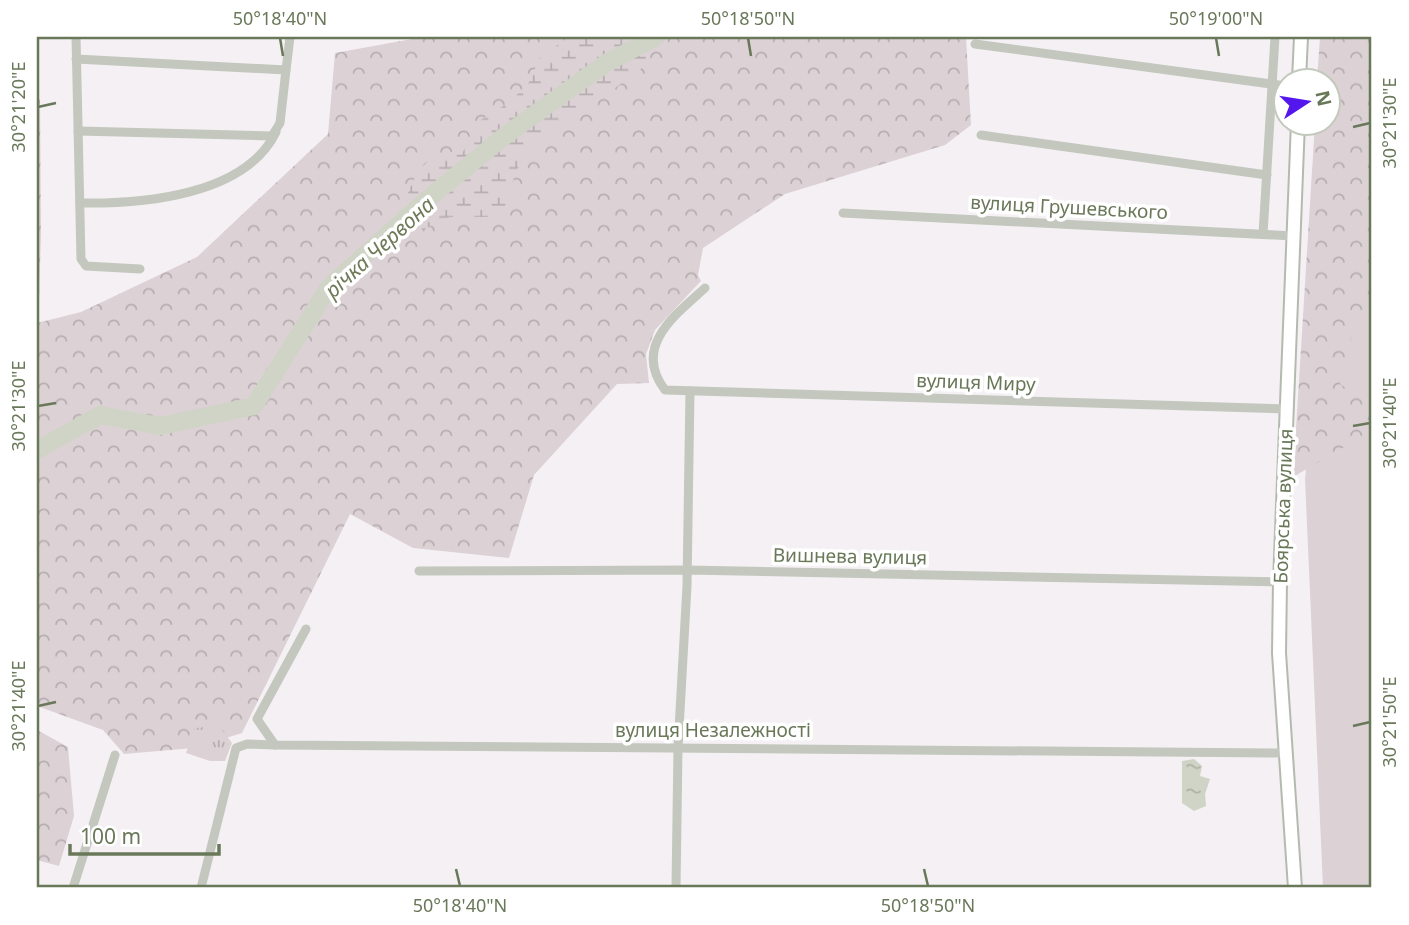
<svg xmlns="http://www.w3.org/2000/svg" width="1409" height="925" font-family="'Noto Sans',sans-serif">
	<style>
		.grass { fill: #dcd1d5 }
		.forest { fill: url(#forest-crowns) }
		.wetland { fill: url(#wetland-marsh) }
		.park { fill: url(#park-tufts) }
		.water { fill: url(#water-ripples) }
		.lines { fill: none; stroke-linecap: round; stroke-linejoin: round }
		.river { stroke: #cfd4c6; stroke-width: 18 }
		.secondary-casing { stroke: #b4baae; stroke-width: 16 }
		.street { stroke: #c3c7be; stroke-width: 9 }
		.secondary { stroke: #fff; stroke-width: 12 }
		.ticks { fill: none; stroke: #697859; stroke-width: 2.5 }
		.labels { text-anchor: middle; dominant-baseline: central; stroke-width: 7; stroke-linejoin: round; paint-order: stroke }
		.street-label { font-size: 19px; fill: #697859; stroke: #fff }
		.water-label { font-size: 21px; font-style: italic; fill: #707a58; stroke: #fff }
		.neatline { fill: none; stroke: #697859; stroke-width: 2.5 }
		.ticks-label { font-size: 18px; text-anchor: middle; fill: #697859 }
	</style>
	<defs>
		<pattern id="forest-crowns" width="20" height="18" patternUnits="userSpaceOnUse" patternTransform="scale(1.75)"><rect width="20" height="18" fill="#dcd1d5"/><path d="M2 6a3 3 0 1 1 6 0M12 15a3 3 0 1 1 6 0" fill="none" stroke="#b6aeb0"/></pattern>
		<pattern id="wetland-marsh" width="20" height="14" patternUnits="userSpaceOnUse" patternTransform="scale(1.75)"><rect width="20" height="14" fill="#dcd1d5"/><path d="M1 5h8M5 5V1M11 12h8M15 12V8" fill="none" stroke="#b6aeb0"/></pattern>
		<pattern id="park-tufts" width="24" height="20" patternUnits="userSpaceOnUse" patternTransform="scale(1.75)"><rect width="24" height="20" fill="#dcd1d5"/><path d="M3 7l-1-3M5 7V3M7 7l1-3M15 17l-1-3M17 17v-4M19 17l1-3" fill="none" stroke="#b6aeb0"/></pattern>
		<pattern id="water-ripples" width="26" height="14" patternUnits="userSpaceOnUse" patternTransform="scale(1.75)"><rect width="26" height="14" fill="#cfd4c6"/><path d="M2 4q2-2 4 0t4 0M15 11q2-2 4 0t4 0" fill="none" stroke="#acb1a4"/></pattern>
	</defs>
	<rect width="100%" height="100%" fill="#f5f0f4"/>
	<polygon class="grass" points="1351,37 1372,37 1372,888 1323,888 1305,479"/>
	<g class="forest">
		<polygon points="423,37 966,37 971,125 945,145 785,194 703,248 698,275 701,281 655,330 646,354 649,383 617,384 534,475 509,558 413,548 350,514 242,733 226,738 217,746 124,754 103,730 37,706 37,323 81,312 197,257 328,134 335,53"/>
		<polygon points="1320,37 1372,37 1372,319 1358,310 1340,384 1372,405 1372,431 1293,477 1315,123 1328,122 1328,80 1317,80"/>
		<polygon points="37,98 40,99 41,233 39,301 37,302"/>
		<polygon points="39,731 68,747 74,816 59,866 37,860"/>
	</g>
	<path class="wetland" d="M 568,37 L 644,37 L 649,52 L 642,68 L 529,152 L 516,171 L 504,209 L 492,217 L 450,217 L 415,233 L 402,214 C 410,181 423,148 463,152 L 479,121 L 511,101 L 530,81 L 539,59 Z"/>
	<polygon class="park" points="219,726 232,743 225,761 210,761 186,753 195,728"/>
	<polygon class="water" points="1194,759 1202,766 1200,776 1210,779 1205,794 1206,806 1194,811 1182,803 1182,761"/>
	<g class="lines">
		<polyline class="river" points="37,450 100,415 160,426 254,406 329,287 424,202 502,138 606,63 656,37"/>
		<defs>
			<g id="secondary">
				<polyline points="1299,80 1301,37"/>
				<polyline points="1295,888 1279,653 1280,582 1298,122"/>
			</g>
		</defs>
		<use href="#secondary" class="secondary-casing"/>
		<g class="street">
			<polyline points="76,37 81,259 86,266 140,269"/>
			<polyline points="975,44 1286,86"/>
			<polyline points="76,59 286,70 290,37"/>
			<polyline points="78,131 272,136 280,123 286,70"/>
			<polyline points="981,135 1267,175"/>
			<path d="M 80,203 C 142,204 245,196 276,132"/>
			<polyline points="843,213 1294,236"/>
			<polyline points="1263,234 1275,37"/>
			<path d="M 705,288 C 675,315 632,347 665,390 L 1286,409"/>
			<polyline points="419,571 687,570 1280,582"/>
			<polyline points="306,629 257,719 275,745 1285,753"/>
			<polyline points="73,888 115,755"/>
			<polyline points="201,888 236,748 247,744 275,745"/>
			<polyline points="676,888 678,747 687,586 690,391"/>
		</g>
		<use href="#secondary" class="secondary"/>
	</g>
	<path class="ticks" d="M 280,38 L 283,56M 748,38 L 751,56M 1216,38 L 1219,56M 38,107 L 56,103M 1353,127 L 1370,123M 38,406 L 56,403M 1353,426 L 1370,423M 38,706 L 56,702M 1353,726 L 1370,722M 456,869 L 460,886M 924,869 L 928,886"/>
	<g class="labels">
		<g class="street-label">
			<text transform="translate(1069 207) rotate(3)">вулиця Грушевського</text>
			<text transform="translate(976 382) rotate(2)">вулиця Миру</text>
			<text transform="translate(1283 506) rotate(-88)">Боярська вулиця</text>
			<text transform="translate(850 556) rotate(1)">Вишнева вулиця</text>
			<text x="713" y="730">вулиця Незалежності</text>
		</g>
		<g class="water-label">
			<text transform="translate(379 247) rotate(-42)">річка Червона</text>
		</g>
	</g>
	<rect width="1409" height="925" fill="none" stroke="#ffffff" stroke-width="77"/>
	<g transform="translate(1307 102) rotate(78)"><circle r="33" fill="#ffffff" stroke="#c3c9bd" stroke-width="2"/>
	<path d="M0-5L12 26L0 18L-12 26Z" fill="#5317ee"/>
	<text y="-10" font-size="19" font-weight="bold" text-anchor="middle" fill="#697859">N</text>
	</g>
	<path d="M70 844v10h149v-10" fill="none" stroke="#697859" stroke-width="3.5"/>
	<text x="80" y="844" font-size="21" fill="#697859" stroke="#ffffff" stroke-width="5" paint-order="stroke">100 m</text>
	<rect x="38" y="38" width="1332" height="848" class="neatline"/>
	<g class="ticks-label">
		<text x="280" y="25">50°18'40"N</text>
		<text x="748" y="25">50°18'50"N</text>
		<text x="1216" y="25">50°19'00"N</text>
		<text transform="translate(19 107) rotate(-90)" y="6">30°21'20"E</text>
		<text transform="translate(1390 123) rotate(-90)" y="6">30°21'30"E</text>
		<text transform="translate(19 406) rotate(-90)" y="6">30°21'30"E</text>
		<text transform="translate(1390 423) rotate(-90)" y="6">30°21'40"E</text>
		<text transform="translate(19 706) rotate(-90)" y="6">30°21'40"E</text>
		<text transform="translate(1390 722) rotate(-90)" y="6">30°21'50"E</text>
		<text x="460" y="912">50°18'40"N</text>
		<text x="928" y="912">50°18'50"N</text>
	</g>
</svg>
